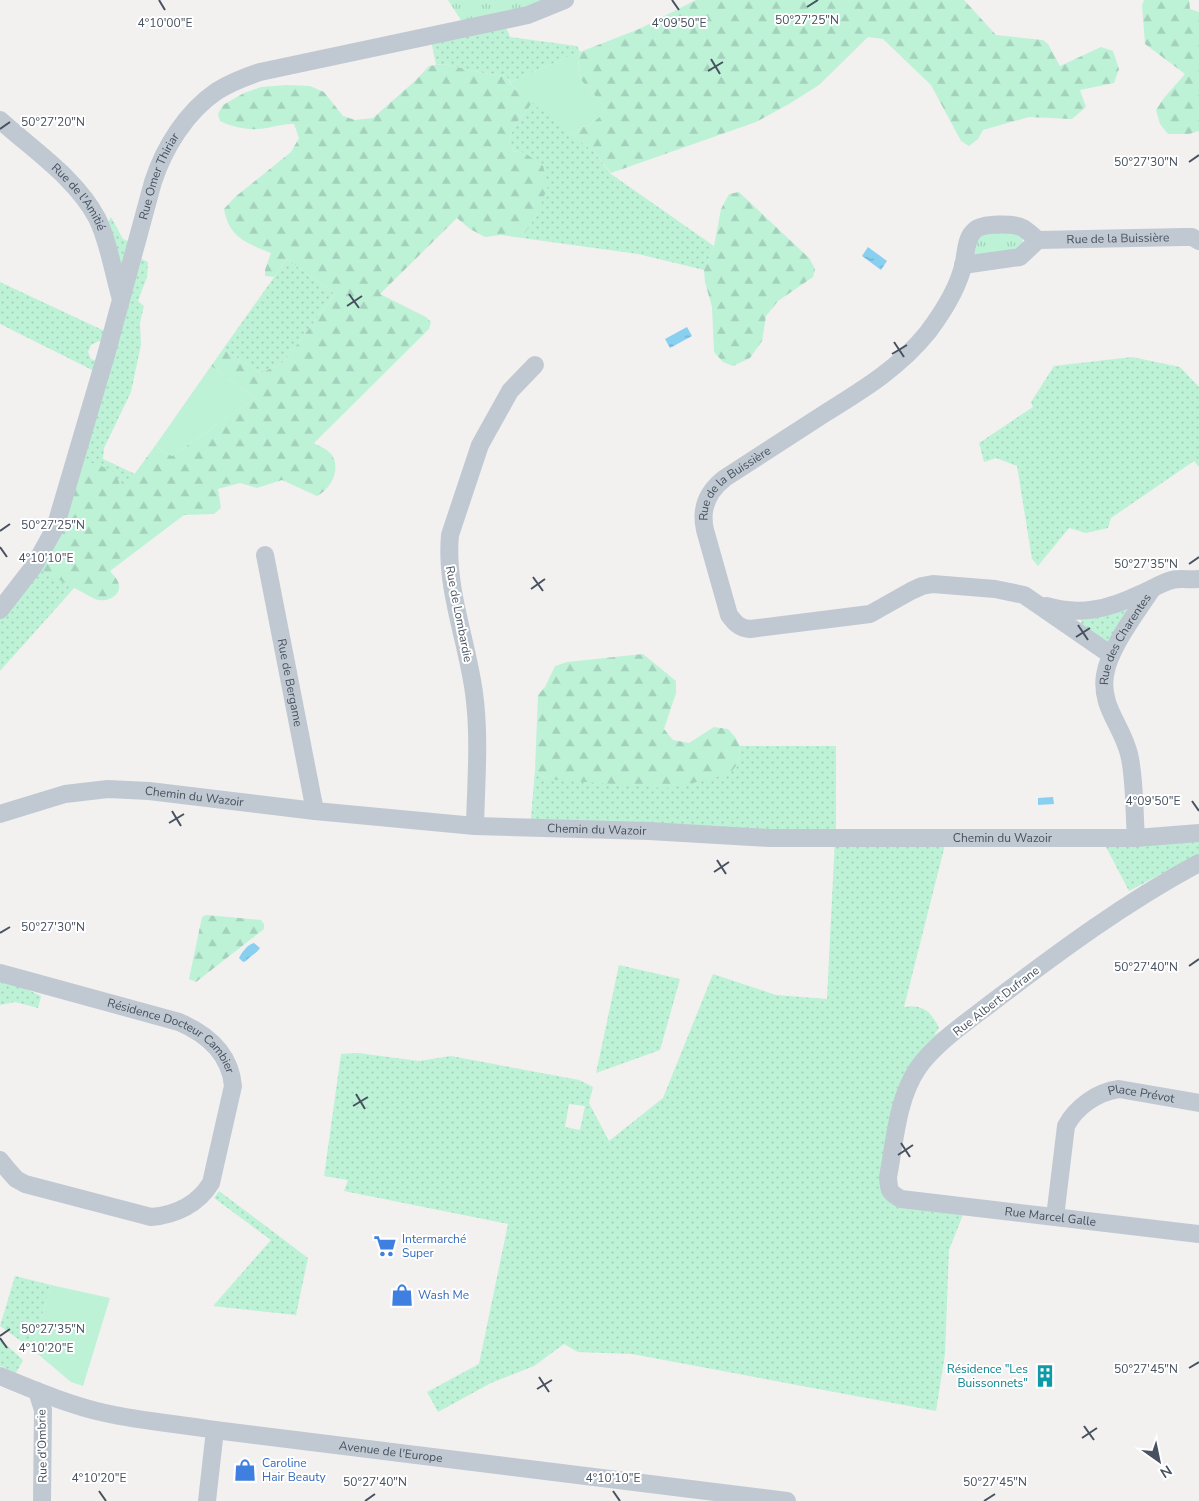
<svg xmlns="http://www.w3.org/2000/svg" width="1199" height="1501" font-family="'Nunito Sans',sans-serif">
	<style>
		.grass { fill: url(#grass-dots); fill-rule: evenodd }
		.forest { fill: url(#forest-firs) }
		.park { fill: url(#park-tufts) }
		.garden { fill: #bdf2d7 }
		.water { fill: url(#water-ripples) }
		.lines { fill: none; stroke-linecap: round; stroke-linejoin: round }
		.minor { stroke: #c0c9d2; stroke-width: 18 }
		.ticks { fill: none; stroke: #47515f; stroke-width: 2 }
		.labels { text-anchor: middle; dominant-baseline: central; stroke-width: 4; stroke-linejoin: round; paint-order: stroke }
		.street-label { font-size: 12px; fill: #47515f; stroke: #fff }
		.shop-label { font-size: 12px; fill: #366cbe; stroke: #fff; text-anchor: start }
		.culture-label { font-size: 12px; fill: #0d838f; stroke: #fff; text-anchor: end }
		.ticks-label { font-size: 12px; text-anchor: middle; fill: #47515f; stroke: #fff; stroke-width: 4; stroke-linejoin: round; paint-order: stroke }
	</style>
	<defs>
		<pattern id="grass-dots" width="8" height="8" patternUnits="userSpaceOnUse" patternTransform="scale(1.25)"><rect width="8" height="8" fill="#bdf2d7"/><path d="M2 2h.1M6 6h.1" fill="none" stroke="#a4d1bb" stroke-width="1.8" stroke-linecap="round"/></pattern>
		<pattern id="forest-firs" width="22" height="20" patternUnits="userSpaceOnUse" patternTransform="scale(1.25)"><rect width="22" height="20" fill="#bdf2d7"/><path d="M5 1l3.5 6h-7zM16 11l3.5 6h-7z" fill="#a4d1bb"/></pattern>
		<pattern id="park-tufts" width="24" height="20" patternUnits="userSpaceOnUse" patternTransform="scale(1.25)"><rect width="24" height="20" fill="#bdf2d7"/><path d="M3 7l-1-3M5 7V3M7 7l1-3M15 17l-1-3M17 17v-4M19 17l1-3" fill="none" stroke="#a4d1bb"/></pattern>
		<pattern id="water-ripples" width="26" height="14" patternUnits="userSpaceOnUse" patternTransform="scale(1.25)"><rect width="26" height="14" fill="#88cff0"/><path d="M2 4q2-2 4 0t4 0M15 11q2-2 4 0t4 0" fill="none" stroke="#71aac6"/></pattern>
	</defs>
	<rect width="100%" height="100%" fill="#f3f0f0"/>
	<g class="grass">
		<polygon points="503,20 510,37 577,46 580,52 510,82 506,76 488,74 443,64 436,65 430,35"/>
		<polygon points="533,102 595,153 611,174 714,246 704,270 638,254 522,238 537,214 525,153 513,151 509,139 515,125"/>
		<path d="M 111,217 L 123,239 L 136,244 L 133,255 L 148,262 L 147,277 L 138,301 L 144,306 L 140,323 L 141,345 L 131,392 L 104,448 L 103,459 L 135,474 L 122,492 L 76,460 L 100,374 L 0,324 L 0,282 L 111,334 L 121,300 L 102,232 ZM 99,341 L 109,344 L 103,363 L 91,359 L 88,352 L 91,345 Z"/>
		<polygon points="287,259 335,294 284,362 261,373 223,349"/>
		<polygon points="1132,357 1180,367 1199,387 1199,467 1194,461 1111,518 1108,528 1086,533 1069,528 1038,566 1032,559 1017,466 996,458 984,462 979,443 1033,407 1031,402 1054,366"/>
		<polygon points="34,566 75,587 0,671 0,610"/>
		<polygon points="1125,608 1127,611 1109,641 1106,643 1081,625 1081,619"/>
		<path d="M 740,746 L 836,746 L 836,838 L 947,837 L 904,1007 C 922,1004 931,1011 939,1028 L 934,1035 L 941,1031 L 918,1067 L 889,1189 L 966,1207 L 949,1250 L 945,1354 L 936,1411 L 632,1354 L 578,1352 L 564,1344 L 534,1366 L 491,1383 L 438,1412 L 427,1392 L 479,1364 L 508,1224 L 344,1191 L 348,1180 L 324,1176 L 341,1054 L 358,1053 L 419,1061 L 451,1056 L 579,1080 L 593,1087 L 589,1103 L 609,1141 L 663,1098 L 713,974 L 776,995 L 827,999 L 835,838 L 530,829 L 535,770 L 545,779 L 738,763 ZM 569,1104 L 585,1106 L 580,1130 L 565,1127 Z"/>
		<polygon points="1199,840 1199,854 1129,891 1106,847"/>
		<polygon points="619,965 680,979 660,1050 596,1073"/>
		<polygon points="0,980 7,980 41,996 38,1008 15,1002 0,1005"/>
		<polygon points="219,1191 308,1258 296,1315 213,1306 271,1240 214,1198"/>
		<polygon points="15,1276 51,1285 32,1349 0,1326"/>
		<polygon points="0,1339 23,1360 16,1373 0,1366"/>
	</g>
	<g class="forest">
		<polygon points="696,0 964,0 996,35 1043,40 1048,44 1060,66 1101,47 1113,51 1119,69 1114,83 1080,90 1086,107 1072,119 1029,117 983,130 978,139 969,146 961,141 931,85 883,39 868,37 819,85 789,104 756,122 611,173 595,153 573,135 582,127 590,125 606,111 605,107 581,80 578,68 580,52 639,29"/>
		<polygon points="1144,0 1189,0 1190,9 1199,12 1199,131 1189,134 1168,134 1160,124 1156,110 1164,98 1185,74 1145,44 1142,5"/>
		<path d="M 443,64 L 488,74 L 506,76 L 513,88 L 533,102 L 515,125 L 509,139 L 513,151 L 525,153 L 543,166 L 548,186 L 537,214 L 522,238 L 501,235 L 485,237 L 470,229 L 457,218 L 380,294 L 426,317 L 431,322 L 429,329 L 314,443 C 319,446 327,449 331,454 C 342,468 331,489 317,496 L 282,480 L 257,488 L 240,483 L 218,489 L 221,508 L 214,514 L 184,515 L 110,571 C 113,575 118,579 119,585 C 121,595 108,602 99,600 C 96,600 94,598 91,597 L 34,566 L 76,460 L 97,464 L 116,473 L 122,491 L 155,446 L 172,456 L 255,398 L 211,366 L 223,349 L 261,373 L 284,362 L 335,294 L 287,259 L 274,277 L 265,276 L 265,270 L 271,253 C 247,243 229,238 224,209 L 235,197 L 291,152 L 299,138 L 294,124 C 284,124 277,126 267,128 C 252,131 234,128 220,121 L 218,114 L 223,105 L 244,93 L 261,87 L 286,85 L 310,86 L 324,92 L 343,116 L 355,120 L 373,118 L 416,80 L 429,66 Z"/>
		<polygon points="739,192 809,258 815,269 813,277 778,301 766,316 762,341 750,358 733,366 723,362 714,352 712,307 705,282 704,270 714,246 721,209 729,194"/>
		<polygon points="643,654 676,681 676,693 664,729 673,740 689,743 714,727 728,729 735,737 740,746 738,763 732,771 712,779 666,788 545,779 535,770 538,695 545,687 555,666 567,662"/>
		<polygon points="206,915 261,920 264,924 264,929 196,982 189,979 202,917"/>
	</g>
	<g class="park">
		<polygon points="448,0 565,0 466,28"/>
		<polygon points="1011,230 1023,238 1021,249 974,255 972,243 977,236"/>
	</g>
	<g class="garden">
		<polygon points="580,52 578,68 581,80 605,107 606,111 590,125 582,127 573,135 513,88 510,82"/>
		<polygon points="211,366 255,398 172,456 155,446"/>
		<polygon points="51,1285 110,1298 83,1386 71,1382 32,1349"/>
	</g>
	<g class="water">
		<polygon points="868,247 887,261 881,270 862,256"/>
		<polygon points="687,327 692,336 670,348 665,339"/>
		<polygon points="1053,797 1054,804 1038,805 1038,798"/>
		<path d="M 254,943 L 260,948 C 256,954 250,956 246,961 L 243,962 L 239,958 C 242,952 248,944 254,943 Z"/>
	</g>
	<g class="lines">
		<g class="minor">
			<path id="s1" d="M 0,120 C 33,150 76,178 97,218 C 109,242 113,273 121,299"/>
			<polyline points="963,265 1020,257 1038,240"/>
			<path id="s2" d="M 265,555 L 315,811"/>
			<path d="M 1046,606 C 1080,616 1109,609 1140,594 C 1150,590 1161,583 1172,580 C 1181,578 1190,580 1199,579"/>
			<path id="s3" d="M 0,610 L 34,566 L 55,528 L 106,355 L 153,182 C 164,148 186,112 217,91 C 230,83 245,77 260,72 L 528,15 L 565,0"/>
			<path id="s4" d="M 1111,655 L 1024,595 L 995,589 L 933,584 L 922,586 L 911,591 L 870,614 L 750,629 C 739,628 735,623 729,615 L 705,530 C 700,508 708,491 725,478 C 759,456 793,434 827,412 C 864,389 900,367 928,332 C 943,312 959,287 964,262 C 966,252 966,237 975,230 C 983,223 1014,223 1023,228 C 1028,231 1033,236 1038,240 L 1184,237 L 1192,237 L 1199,241"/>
			<path id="s5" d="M 0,814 L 65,794 L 108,789 L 149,791 L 315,811 L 475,826 L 649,831 L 769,838 L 1136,838 L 1199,833"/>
			<path d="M 475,826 C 476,782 480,736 474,693 C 467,640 445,588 450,535 L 480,445 L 510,391 L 535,365"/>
			<path id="s6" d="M 1136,838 C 1134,812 1135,778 1129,754 C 1122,725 1100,707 1105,675 C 1109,648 1137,612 1152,589"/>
			<path id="s7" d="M 1199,863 C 1126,902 1060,951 994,1001 C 971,1019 934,1044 918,1068 C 897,1099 895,1141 888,1177 C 889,1191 889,1192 901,1199 L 1199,1234"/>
			<path id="s8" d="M 0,973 L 179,1022 C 207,1034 230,1053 233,1086 L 211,1183 C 198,1204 176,1215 151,1217 L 25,1184 L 16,1179 L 8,1170 L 0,1160"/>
			<path id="s9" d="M 1055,1217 L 1066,1126 C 1076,1107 1097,1092 1119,1089 L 1199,1103"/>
			<path id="s10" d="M 0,1376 C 34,1390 69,1405 105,1413 C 141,1421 178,1424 215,1430 L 787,1501"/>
			<polyline points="37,1391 43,1410 42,1501"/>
			<polyline points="207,1501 215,1430"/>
		</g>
	</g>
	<path class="ticks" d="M 159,0 L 165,10M 672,0 L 679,10M 807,7 L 818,0M 711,59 L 720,74M 708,71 L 723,62M 0,129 L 10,122M 1189,162 L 1199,155M 349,294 L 359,308M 347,306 L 362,296M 894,342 L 904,357M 892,354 L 907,345M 0,531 L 10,524M 0,547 L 7,557M 1189,564 L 1199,557M 533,577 L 543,591M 531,589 L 545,579M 1078,625 L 1088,640M 1076,637 L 1090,628M 1192,801 L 1199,811M 172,811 L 181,826M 169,823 L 184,814M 717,860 L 726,874M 714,872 L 729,862M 0,933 L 10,927M 1189,966 L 1199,959M 356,1094 L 365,1109M 353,1106 L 368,1097M 901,1143 L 910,1157M 898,1155 L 913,1145M 0,1336 L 10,1329M 0,1338 L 7,1348M 1189,1368 L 1199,1362M 539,1377 L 549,1392M 537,1389 L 552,1380M 1084,1426 L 1094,1440M 1082,1438 L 1097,1428M 99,1491 L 106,1501M 613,1491 L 620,1501M 365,1501 L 375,1494M 984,1501 L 995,1494"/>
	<defs>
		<symbol id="supermarket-bare" viewBox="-9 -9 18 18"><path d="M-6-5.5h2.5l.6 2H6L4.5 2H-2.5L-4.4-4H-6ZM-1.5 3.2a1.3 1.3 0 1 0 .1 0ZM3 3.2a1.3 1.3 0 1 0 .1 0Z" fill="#3f7fe0" stroke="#fff" stroke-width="2.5" paint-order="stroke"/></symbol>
		<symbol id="shop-bare" viewBox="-9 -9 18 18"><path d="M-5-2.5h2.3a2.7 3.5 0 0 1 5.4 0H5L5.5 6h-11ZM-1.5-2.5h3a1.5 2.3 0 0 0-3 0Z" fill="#3f7fe0" stroke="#fff" stroke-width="2.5" paint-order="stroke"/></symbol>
		<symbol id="building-bare" viewBox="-9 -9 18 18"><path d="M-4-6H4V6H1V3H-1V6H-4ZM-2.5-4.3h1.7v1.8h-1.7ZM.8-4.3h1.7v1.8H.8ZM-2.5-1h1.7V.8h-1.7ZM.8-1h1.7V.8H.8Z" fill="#0f9aa8" stroke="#fff" stroke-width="2.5" paint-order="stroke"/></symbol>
	</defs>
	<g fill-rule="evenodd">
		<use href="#supermarket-bare" x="369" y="1230" width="32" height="32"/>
		<use href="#shop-bare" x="386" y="1279" width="32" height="32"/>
		<use href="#building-bare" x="1029" y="1360" width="32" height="32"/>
		<use href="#shop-bare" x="229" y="1454" width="32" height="32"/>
	</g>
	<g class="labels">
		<g class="street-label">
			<text stroke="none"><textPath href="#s3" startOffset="466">Rue Omer Thiriar</textPath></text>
			<text stroke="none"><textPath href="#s1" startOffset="111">Rue de l'Amitié</textPath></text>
			<text stroke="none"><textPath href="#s4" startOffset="1076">Rue de la Buissière</textPath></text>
			<text stroke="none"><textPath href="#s4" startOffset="564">Rue de la Buissière</textPath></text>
			<text transform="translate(459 614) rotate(79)">Rue de Lombardie</text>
			<text stroke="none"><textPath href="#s6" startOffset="209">Rue des Charentes</textPath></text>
			<text stroke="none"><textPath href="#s2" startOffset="130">Rue de Bergame</textPath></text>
			<text stroke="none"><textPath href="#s5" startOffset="198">Chemin du Wazoir</textPath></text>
			<text stroke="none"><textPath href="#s5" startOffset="602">Chemin du Wazoir</textPath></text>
			<text stroke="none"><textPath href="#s5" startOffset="1008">Chemin du Wazoir</textPath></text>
			<text transform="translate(996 1001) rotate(-38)">Rue Albert Dufrane</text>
			<text stroke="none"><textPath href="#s8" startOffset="186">Résidence Docteur Cambier</textPath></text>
			<text stroke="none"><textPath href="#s9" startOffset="181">Place Prévot</textPath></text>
			<text stroke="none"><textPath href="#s7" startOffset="641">Rue Marcel Galle</textPath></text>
			<text transform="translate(42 1446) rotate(-91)">Rue d'Ombrie</text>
			<text stroke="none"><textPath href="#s10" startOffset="400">Avenue de l'Europe</textPath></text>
		</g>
		<g class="shop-label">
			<text x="402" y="1239">Intermarché<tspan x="402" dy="14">Super</tspan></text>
			<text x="418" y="1295">Wash Me</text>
			<text x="262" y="1463">Caroline<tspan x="262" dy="14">Hair Beauty</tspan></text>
		</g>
		<g class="culture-label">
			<text x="1028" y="1369">Résidence "Les<tspan x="1028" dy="14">Buissonnets"</tspan></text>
		</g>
	</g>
	<g class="ticks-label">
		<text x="807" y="24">50°27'25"N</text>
		<text x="165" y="27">4°10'00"E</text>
		<text x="679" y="27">4°09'50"E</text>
		<text x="53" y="126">50°27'20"N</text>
		<text x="1146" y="166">50°27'30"N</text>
		<text x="53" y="529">50°27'25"N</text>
		<text x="46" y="562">4°10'10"E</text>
		<text x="1146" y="568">50°27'35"N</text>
		<text x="1153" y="805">4°09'50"E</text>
		<text x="53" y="931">50°27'30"N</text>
		<text x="1146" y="971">50°27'40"N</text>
		<text x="53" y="1333">50°27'35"N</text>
		<text x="46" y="1352">4°10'20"E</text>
		<text x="1146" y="1373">50°27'45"N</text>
		<text x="99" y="1482">4°10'20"E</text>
		<text x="613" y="1482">4°10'10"E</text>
		<text x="375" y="1486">50°27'40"N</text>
		<text x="995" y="1486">50°27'45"N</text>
	</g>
	<g transform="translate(1159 1461) rotate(147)" stroke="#ffffff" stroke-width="4" paint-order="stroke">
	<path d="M0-4L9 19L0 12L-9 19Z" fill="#47515f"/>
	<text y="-8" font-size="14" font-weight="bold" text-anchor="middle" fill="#47515f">N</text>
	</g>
</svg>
